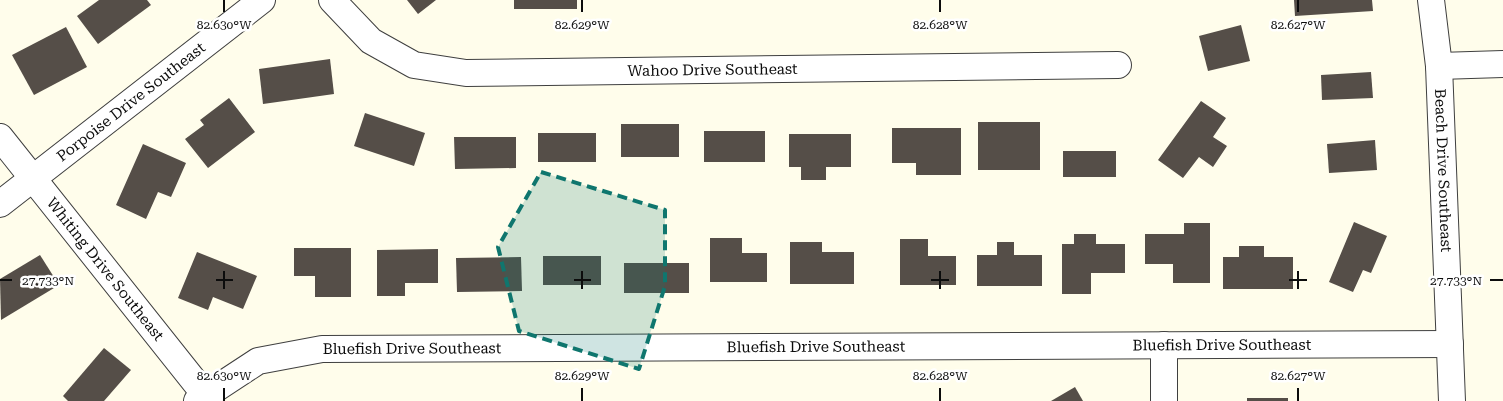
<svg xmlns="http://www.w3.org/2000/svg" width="1503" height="401" font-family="'Roboto Serif',serif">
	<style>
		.building { fill: #554e48 }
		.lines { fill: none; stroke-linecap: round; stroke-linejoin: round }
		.minor-casing { stroke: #3f3f3f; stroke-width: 28 }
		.minor { stroke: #fff; stroke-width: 26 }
		.marked { fill: #0f766e; fill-opacity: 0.2; stroke: #0f766e; stroke-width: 4; stroke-dasharray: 10 6; stroke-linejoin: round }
		.ticks { fill: none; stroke: #0c0c0c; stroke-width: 2 }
		.labels { text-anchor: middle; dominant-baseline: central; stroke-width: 5; stroke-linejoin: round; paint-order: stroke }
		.street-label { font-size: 15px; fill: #0c0c0c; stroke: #fff }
		.ticks-label { font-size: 12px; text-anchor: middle; fill: #0c0c0c; stroke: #fff; stroke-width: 5; stroke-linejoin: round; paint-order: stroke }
	</style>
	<rect width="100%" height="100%" fill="#fffdeb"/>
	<g class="building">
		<polygon points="99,0 147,0 151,5 98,44 77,16"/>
		<polygon points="407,0 436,0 418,14"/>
		<rect x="514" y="0" width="63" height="9"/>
		<polygon points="1294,0 1372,0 1373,11 1295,16"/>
		<polygon points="1241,25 1250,61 1208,71 1199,36"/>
		<polygon points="66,27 87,67 34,95 12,55"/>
		<polygon points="330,59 334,94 263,104 259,69"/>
		<polygon points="1371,72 1373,98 1322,100 1321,75"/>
		<polygon points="229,98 255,132 208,168 185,139 204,125 200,120"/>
		<polygon points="1201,101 1226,118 1213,137 1227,146 1213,167 1199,157 1183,178 1158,160"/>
		<polygon points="365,113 425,133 414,166 354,146"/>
		<rect x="978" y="122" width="62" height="48"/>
		<rect x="621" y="124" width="58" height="33"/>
		<polygon points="892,128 961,128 961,175 916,175 916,163 892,163"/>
		<rect x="704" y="131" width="61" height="31"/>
		<rect x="538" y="133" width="58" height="29"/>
		<polygon points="789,134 851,134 851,167 826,167 826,180 801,180 801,167 789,167"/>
		<polygon points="454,137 516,137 516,168 455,169"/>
		<polygon points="1375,140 1377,170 1329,173 1327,144"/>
		<polygon points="143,144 186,163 171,197 158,192 146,219 116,205"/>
		<rect x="1063" y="151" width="53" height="26"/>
		<polygon points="1354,222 1387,236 1371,273 1363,270 1353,292 1329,282"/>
		<polygon points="1184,223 1210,223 1210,283 1173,283 1173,264 1145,264 1145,234 1184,234"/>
		<polygon points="1074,234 1096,234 1096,244 1125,244 1125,273 1091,273 1091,294 1062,294 1062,244 1074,244"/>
		<polygon points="710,238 742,238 742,253 767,253 767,282 710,282"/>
		<polygon points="900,239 928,239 928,256 956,256 956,285 900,285"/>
		<polygon points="790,242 822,242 822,252 854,252 854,284 790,284"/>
		<polygon points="997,242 1014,242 1014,255 1042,255 1042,286 977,286 977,255 997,255"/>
		<polygon points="1239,246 1264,246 1264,257 1293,257 1293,289 1223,289 1223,257 1239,257"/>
		<polygon points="294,248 351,248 351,297 315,297 315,276 294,276"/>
		<polygon points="438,249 438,283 405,283 405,296 377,296 377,250"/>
		<polygon points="197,252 257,276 243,309 213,297 208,310 178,298"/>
		<polygon points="40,255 59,285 1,320 0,279"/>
		<rect x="543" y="256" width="58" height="29"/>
		<polygon points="521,257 522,291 457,292 456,258"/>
		<rect x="624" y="263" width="65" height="30"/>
		<polygon points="104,348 131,370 104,401 68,401 63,396"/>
		<polygon points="1075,387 1083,401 1051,401"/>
		<rect x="1247" y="398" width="41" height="3"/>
	</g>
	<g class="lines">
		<defs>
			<g id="minor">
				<path id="s1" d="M 332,0 L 371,41 L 414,65 L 466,73 L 1118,65"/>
				<path id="s2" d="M 1431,0 L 1439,66 L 1452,401"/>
				<polyline points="1439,66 1503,64"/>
				<path id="s3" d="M 0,137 L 210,401"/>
				<path id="s4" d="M 0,204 L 262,0"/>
				<polyline points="1164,345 1164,401"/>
				<path id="s5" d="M 197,401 L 258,361 L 322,349 L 1450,344"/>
			</g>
		</defs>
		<use href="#minor" class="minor-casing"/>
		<use href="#minor" class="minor"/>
	</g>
	<path class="marked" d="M 541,172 L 665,210 L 665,286 L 639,369 L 519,331 L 498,247 Z"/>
	<path class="ticks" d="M 224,0 L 224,12M 582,0 L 582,12M 940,0 L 940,12M 1298,0 L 1298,12M 224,271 L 224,289M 582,271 L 582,289M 940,271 L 940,289M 1298,271 L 1298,289M 0,280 L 12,280M 216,280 L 233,280M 574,280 L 591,280M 931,280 L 949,280M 1289,280 L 1307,280M 1490,280 L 1503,280M 224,388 L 224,401M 582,388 L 582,401M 940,388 L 940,401M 1298,388 L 1298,401"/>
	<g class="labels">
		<g class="street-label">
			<text stroke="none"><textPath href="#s1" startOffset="405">Wahoo Drive Southeast</textPath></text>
			<text stroke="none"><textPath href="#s4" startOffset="166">Porpoise Drive Southeast</textPath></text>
			<text stroke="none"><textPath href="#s2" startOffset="171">Beach Drive Southeast</textPath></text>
			<text stroke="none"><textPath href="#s3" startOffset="169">Whiting Drive Southeast</textPath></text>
			<text stroke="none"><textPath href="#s5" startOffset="1038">Bluefish Drive Southeast</textPath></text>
			<text stroke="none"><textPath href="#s5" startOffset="632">Bluefish Drive Southeast</textPath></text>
			<text stroke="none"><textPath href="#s5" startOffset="228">Bluefish Drive Southeast</textPath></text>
		</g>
	</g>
	<g class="ticks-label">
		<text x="224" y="29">82.630°W</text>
		<text x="582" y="29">82.629°W</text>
		<text x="940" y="29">82.628°W</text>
		<text x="1298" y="29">82.627°W</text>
		<text x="48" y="285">27.733°N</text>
		<text x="1456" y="285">27.733°N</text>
		<text x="224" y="380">82.630°W</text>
		<text x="582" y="380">82.629°W</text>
		<text x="940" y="380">82.628°W</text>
		<text x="1298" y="380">82.627°W</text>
	</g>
</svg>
